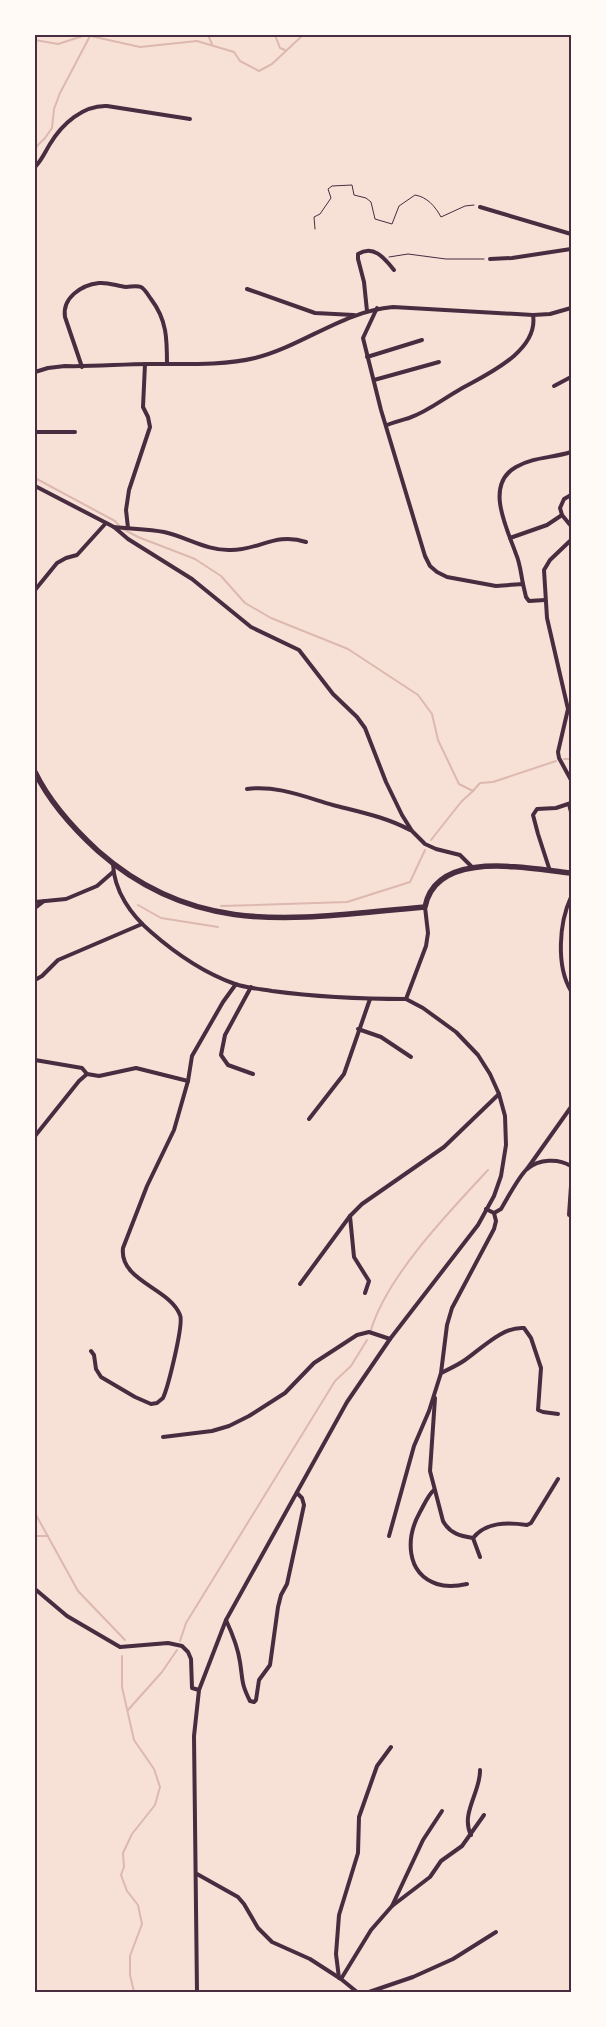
<svg xmlns="http://www.w3.org/2000/svg" width="606" height="2027" font-family="Literata,serif">
	<style>
		.lines { fill: none; stroke-linecap: round; stroke-linejoin: round }
		.stream { stroke: #dcb8b0; stroke-width: 2 }
		.path { stroke: #4a2c40; stroke-width: 1 }
		.minor { stroke: #4a2c40; stroke-width: 4 }
		.secondary { stroke: #4a2c40; stroke-width: 5.5 }
		.neatline { fill: none; stroke: #4a2c40; stroke-width: 2 }
	</style>
	<rect width="100%" height="100%" fill="#f7e1d7"/>
	<g class="lines">
		<g class="stream">
			<polyline points="208,35 212,44"/>
			<polyline points="275,35 280,48 285,50"/>
			<polyline points="35,40 58,44 86,35 140,47 197,41 234,52 240,61 259,71 272,64 303,35"/>
			<polyline points="35,148 45,138 52,128 54,109 60,93 90,36"/>
			<polyline points="35,478 115,521 121,528 138,537 195,559 221,576 245,603 271,618 348,649 418,695 432,714 438,740 459,784 473,791 480,783 493,782 556,761"/>
			<polyline points="564,759 571,759"/>
			<polyline points="431,840 461,802 473,791"/>
			<polyline points="138,905 161,918 218,927"/>
			<polyline points="221,906 347,902 410,882 425,850"/>
			<path d="M 371,1330 C 387,1276 449,1212 488,1170"/>
			<polyline points="35,1513 78,1591 125,1640"/>
			<polyline points="35,1536 48,1536"/>
			<polyline points="180,1641 186,1623 335,1381 351,1366 367,1340"/>
			<polyline points="122,1656 122,1687 134,1740 154,1769 160,1787 155,1805 132,1834 123,1853 124,1867 121,1875 127,1891 138,1905 142,1924 130,1956 130,1975 134,1992"/>
			<polyline points="128,1710 162,1672 177,1650"/>
		</g>
		<g class="path">
			<path d="M 315,229 L 314,217 L 320,214 L 331,198 L 328,189 L 332,186 L 352,185 L 354,195 L 366,198 L 371,202 L 375,219 L 392,224 L 399,206 L 415,195 C 427,197 435,206 441,217 L 465,206 L 474,205"/>
			<polyline points="389,257 408,254 446,259 484,259"/>
		</g>
		<g class="minor">
			<path d="M 35,167 C 42,160 45,152 50,144 C 62,124 83,105 107,106 L 190,119"/>
			<polyline points="480,207 571,234"/>
			<polyline points="490,259 512,258 571,249"/>
			<polyline points="247,289 315,313 354,315"/>
			<polyline points="377,308 363,338 381,410 425,556 430,566 437,572 447,577 496,586 523,584 526,597 529,601 545,600"/>
			<path d="M 367,311 L 364,282 L 358,259 L 358,254 C 374,244 385,259 394,270"/>
			<polyline points="367,357 422,340"/>
			<path d="M 82,367 L 65,317 C 62,298 81,285 99,283 C 108,282 117,286 126,287 C 131,287 136,285 141,287 C 145,289 148,295 151,299 C 167,320 167,339 167,364"/>
			<path d="M 35,372 L 48,368 L 65,366 C 97,367 129,363 160,364 C 189,364 227,365 255,358 C 303,346 343,311 393,307 L 533,315 L 550,314 L 571,308"/>
			<polyline points="374,380 439,362"/>
			<polyline points="554,386 571,377"/>
			<path d="M 387,425 C 394,422 402,420 409,418 C 427,412 443,399 459,390 C 485,375 539,352 533,315"/>
			<polyline points="35,432 75,432"/>
			<polyline points="35,486 114,527 128,539 192,579 251,627 299,650 333,694 357,717 365,728 386,782 402,815 412,831 425,844 436,849 460,855 472,867"/>
			<polyline points="571,495 564,499 560,508 562,515 571,526"/>
			<path d="M 114,527 C 131,529 148,529 164,532 C 187,537 207,551 231,550 C 259,550 276,532 306,542"/>
			<polyline points="128,528 126,510 129,490 150,427 148,417 143,407 145,364"/>
			<polyline points="510,538 547,525 562,515"/>
			<polyline points="571,540 550,560 544,570 547,618 568,709 558,752 559,758 571,780"/>
			<path d="M 523,584 C 521,574 520,563 516,554 C 507,528 484,485 516,467 C 533,457 553,458 571,452"/>
			<polyline points="35,590 57,563 66,558 77,555 106,523"/>
			<path d="M 247,789 C 277,785 305,797 333,805 C 360,812 386,817 410,830"/>
			<polyline points="569,804 571,812"/>
			<path d="M 113,864 C 114,891 131,915 151,932 C 175,953 204,973 235,984 C 247,988 260,989 272,991 C 317,997 361,999 406,999"/>
			<polyline points="550,871 538,834 533,815 537,809 556,808 571,803"/>
			<path d="M 571,897 C 559,923 556,966 571,991"/>
			<polyline points="35,902 66,899 97,886 113,872"/>
			<polyline points="35,908 44,901"/>
			<polyline points="35,980 42,976 58,960 142,924"/>
			<polyline points="251,987 225,1035 221,1055 228,1065 253,1074"/>
			<polyline points="358,1029 381,1037 411,1057"/>
			<polyline points="35,1060 82,1068 87,1074"/>
			<polyline points="309,1119 344,1074 370,999"/>
			<polyline points="35,1136 79,1081 87,1074 99,1076 136,1068 188,1081"/>
			<polyline points="527,1169 571,1107"/>
			<path d="M 494,1213 L 501,1209 C 507,1199 519,1176 527,1169 C 539,1159 558,1158 571,1166"/>
			<polyline points="569,1215 571,1186"/>
			<polyline points="350,1216 354,1257 369,1281 365,1293"/>
			<polyline points="300,1284 350,1216 362,1204 444,1147 499,1094"/>
			<path d="M 91,1351 L 94,1355 L 96,1369 L 101,1377 L 135,1397 L 151,1404 L 157,1403 L 163,1398 C 168,1387 184,1324 180,1315 C 170,1288 119,1281 123,1248 L 147,1186 L 174,1130 L 188,1081 L 192,1056 L 223,1002 L 236,984"/>
			<path d="M 441,1373 C 449,1369 458,1365 465,1360 C 481,1349 503,1326 524,1328 L 531,1338 L 541,1368 L 538,1410 L 543,1412 L 558,1414"/>
			<path d="M 435,1398 L 430,1471 L 443,1521 C 450,1534 461,1536 473,1538 L 480,1557"/>
			<polyline points="163,1437 212,1431 229,1426 249,1416 285,1393 314,1363 357,1335 369,1332 390,1339"/>
			<path d="M 434,1490 C 428,1495 424,1505 420,1512 C 406,1537 405,1573 437,1584 C 446,1587 458,1586 467,1584"/>
			<polyline points="389,1536 414,1446 429,1411 441,1373 447,1325 452,1308 494,1229 496,1221 494,1213 486,1209"/>
			<path d="M 473,1538 C 486,1522 507,1522 527,1525 L 531,1523 L 558,1479"/>
			<polyline points="35,1589 67,1616 120,1647 168,1643 182,1646 188,1652 191,1659 192,1688 199,1690"/>
			<path d="M 226,1620 C 232,1633 238,1648 240,1662 C 243,1681 241,1683 250,1701 L 254,1702 L 256,1700 L 259,1680 L 270,1665 L 278,1607 L 281,1595 L 287,1584 L 297,1538 L 304,1505 L 302,1498 L 297,1493"/>
			<path d="M 471,1835 C 460,1814 481,1791 480,1770"/>
			<polyline points="197,1874 238,1897 244,1904 258,1928 272,1942 310,1959 341,1979 357,1992"/>
			<polyline points="392,1906 423,1840 442,1811"/>
			<polyline points="339,1978 336,1954 339,1915 358,1853 359,1817 377,1766 391,1747"/>
			<polyline points="341,1979 371,1930 392,1906 430,1877 441,1861 462,1846 484,1815"/>
			<polyline points="197,1992 194,1736 199,1690 226,1620 347,1402 390,1339 478,1225 494,1196 501,1176 506,1145 505,1116 499,1094 490,1074 478,1055 456,1032 423,1008 406,999 426,946 428,933 425,907"/>
			<polyline points="369,1992 413,1977 453,1959 496,1932"/>
		</g>
		<path class="secondary" d="M 35,772 C 49,801 74,829 98,851 C 200,941 303,917 425,907 C 436,848 529,869 571,873"/>
	</g>
	<rect width="606" height="2027" fill="none" stroke="#fffaf5" stroke-width="72"/>
	<rect x="36" y="36" width="534" height="1955" class="neatline"/>
</svg>
